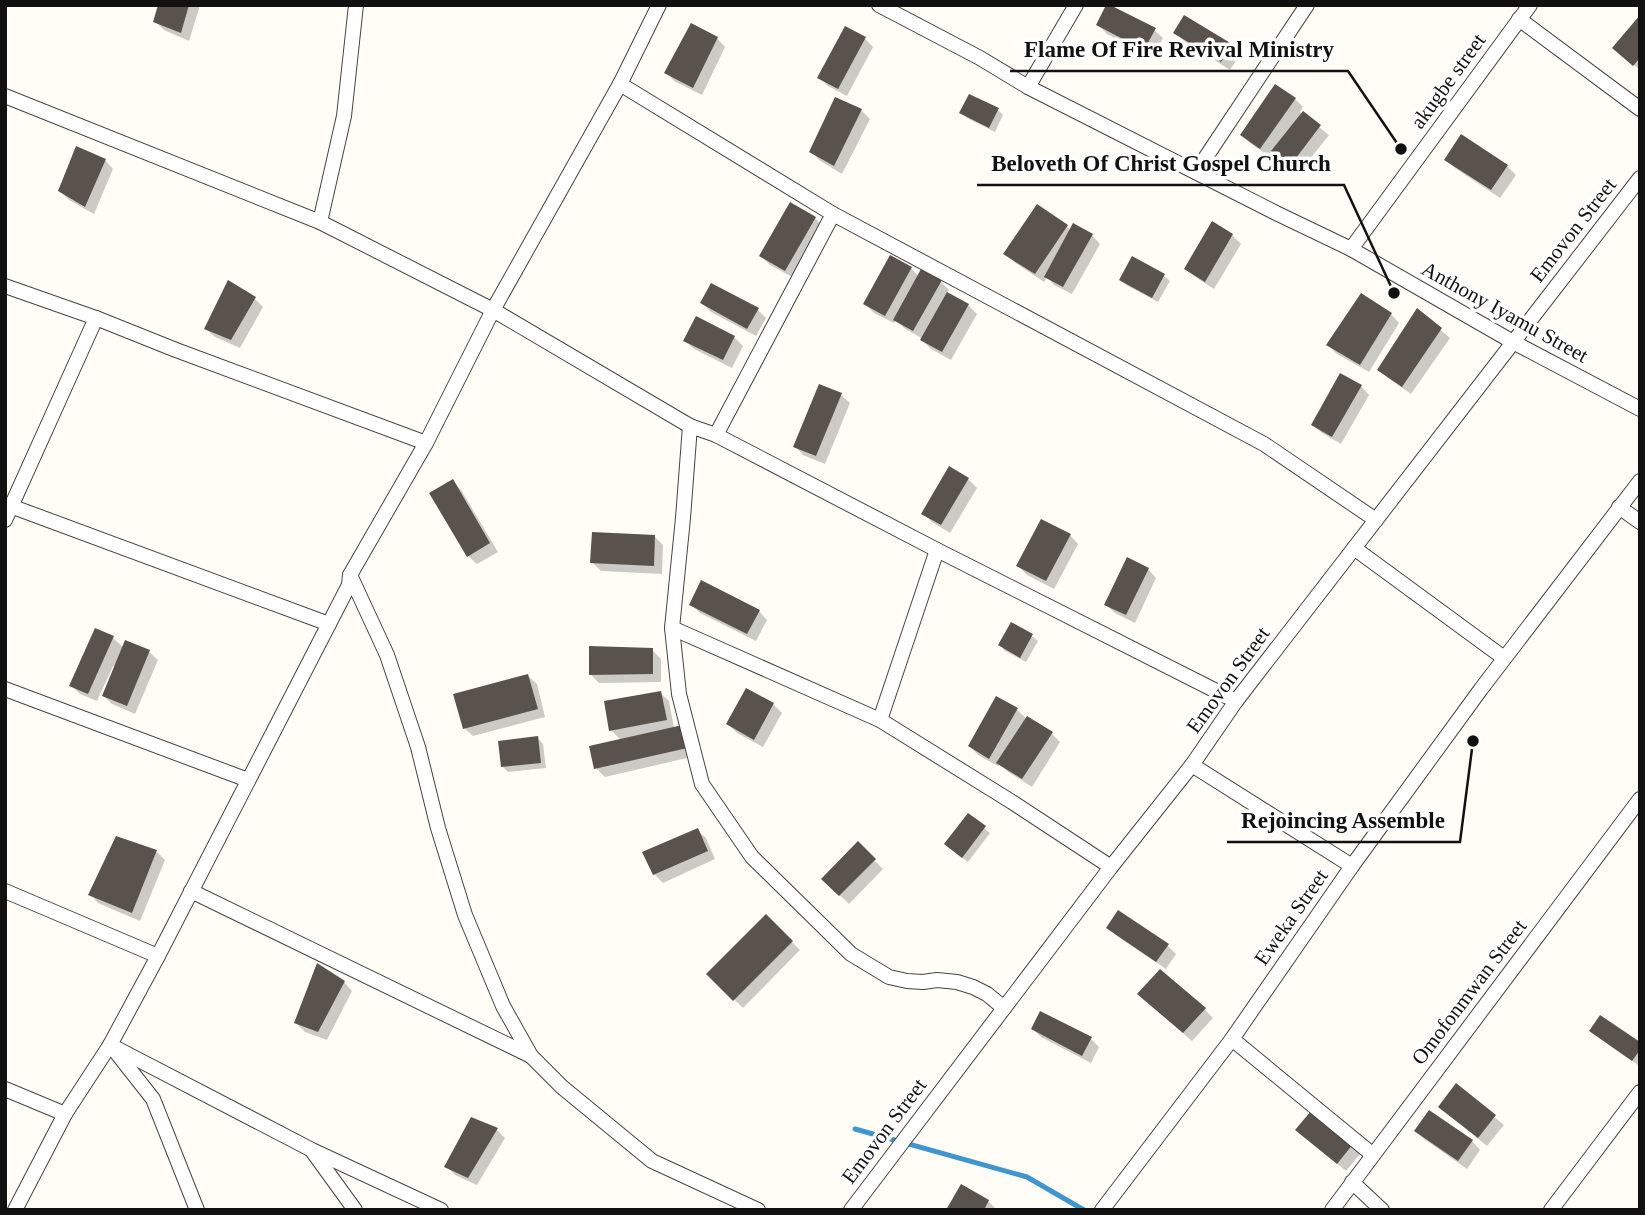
<svg xmlns="http://www.w3.org/2000/svg" width="1645" height="1215" font-family="Georgia,serif">
	<style>
		.shadow { fill: #0003 }
		.lines { fill: none; stroke-linecap: round; stroke-linejoin: round }
		.stream { stroke: #3f96cf; stroke-width: 5 }
		.building { fill: #5a524d }
		.street-casing { stroke: #444; stroke-width: 16 }
		.street { stroke: #fff; stroke-width: 14 }
		.labels { text-anchor: middle; dominant-baseline: central; stroke-width: 7; stroke-linejoin: round; paint-order: stroke }
		.street-label { font-size: 21px; fill: #111; stroke: #fff }
		.leader { fill: none; stroke: #111; stroke-width: 2.5 }
		.callout-dot { fill: #111; stroke: #fff; stroke-width: 2.5 }
		.callout-label { font-size: 23px; text-anchor: middle; font-weight: bold; fill: #111; stroke: #fff; stroke-width: 7; stroke-linejoin: round; paint-order: stroke }
	</style>
	<rect width="100%" height="100%" fill="#fffdf5"/>
	<g class="shadow">
		<polygon points="160,5 200,5 189,41 164,30 155,21"/>
		<polygon points="1185,18 1231,46 1240,54 1230,70 1184,41 1175,33"/>
		<polygon points="1640,18 1640,70 1623,56"/>
		<polygon points="1098,25 1154,30 1163,38 1153,58 1107,34"/>
		<polygon points="717,38 725,47 702,95 674,81 666,72"/>
		<polygon points="865,39 873,47 847,96 828,86 819,77"/>
		<polygon points="1295,99 1303,107 1300,112 1329,135 1299,173 1273,151 1269,156 1250,143 1242,135"/>
		<polygon points="861,110 870,119 842,174 819,160 811,151"/>
		<polygon points="998,110 1003,115 995,132 967,118 962,112"/>
		<polygon points="1446,159 1507,166 1516,175 1500,198 1455,168"/>
		<polygon points="105,160 113,169 94,214 69,200 60,191"/>
		<polygon points="815,218 824,227 794,278 770,265 761,256"/>
		<polygon points="1212,224 1232,235 1241,244 1214,289 1195,277 1186,269"/>
		<polygon points="1067,226 1071,231 1092,235 1100,244 1072,294 1054,285 1047,277 1044,282 1014,262 1005,253"/>
		<polygon points="1132,258 1164,276 1170,281 1158,302 1126,285 1121,280"/>
		<polygon points="911,268 919,277 941,282 949,290 947,294 968,305 977,314 951,360 931,349 922,340 923,339 904,328 896,320 894,323 874,313 865,304"/>
		<polygon points="255,299 263,307 240,348 215,337 206,329"/>
		<polygon points="702,303 758,310 766,318 756,336 711,312"/>
		<polygon points="1417,310 1450,338 1411,394 1388,378 1379,369"/>
		<polygon points="1391,314 1399,323 1369,372 1337,354 1328,345"/>
		<polygon points="734,337 743,346 732,368 694,349 685,341"/>
		<polygon points="820,386 841,395 850,403 825,464 803,455 795,446"/>
		<polygon points="1361,386 1369,395 1341,444 1322,433 1313,425"/>
		<polygon points="968,479 977,488 950,533 932,522 924,514"/>
		<polygon points="453,482 461,490 498,552 477,564 468,556"/>
		<polygon points="1070,535 1078,544 1054,589 1027,575 1018,566"/>
		<polygon points="655,537 663,545 662,574 601,571 592,562"/>
		<polygon points="1148,569 1156,578 1135,623 1115,613 1106,605"/>
		<polygon points="691,604 759,611 767,620 756,641 700,613"/>
		<polygon points="1012,624 1032,636 1038,641 1026,662 1005,651 1000,645"/>
		<polygon points="113,638 124,648 149,652 158,660 135,714 112,704 104,696 116,667 113,666 97,701 80,694 71,685"/>
		<polygon points="652,650 661,659 661,682 599,683 590,674"/>
		<polygon points="528,676 537,684 545,717 473,736 464,728"/>
		<polygon points="660,693 669,701 674,728 700,755 605,777 596,768 621,740 611,730"/>
		<polygon points="997,699 1017,710 1027,719 1052,734 1060,742 1032,787 1007,771 1000,764 998,766 978,755 970,746"/>
		<polygon points="773,704 782,713 763,747 737,733 728,724"/>
		<polygon points="538,738 543,744 546,768 508,772 502,766"/>
		<polygon points="968,815 990,833 968,862 951,849"/>
		<polygon points="697,830 706,838 715,859 663,883 654,874"/>
		<polygon points="117,838 157,852 165,860 140,921 98,903 90,894"/>
		<polygon points="858,844 883,869 849,904 823,879"/>
		<polygon points="766,917 800,950 743,1008 708,974"/>
		<polygon points="1108,928 1167,945 1176,954 1166,969 1117,936"/>
		<polygon points="344,982 352,991 327,1040 305,1032 296,1023"/>
		<polygon points="1148,1003 1204,1009 1213,1018 1192,1041"/>
		<polygon points="1033,1029 1091,1039 1099,1047 1091,1063 1041,1037"/>
		<polygon points="1591,1031 1640,1045 1640,1063 1638,1065"/>
		<polygon points="1456,1086 1504,1125 1487,1146 1449,1115"/>
		<polygon points="472,1120 497,1130 505,1138 477,1185 455,1175 446,1166"/>
		<polygon points="1297,1130 1352,1146 1360,1154 1346,1171"/>
		<polygon points="1416,1131 1472,1141 1480,1150 1467,1169 1424,1139"/>
		<polygon points="988,1201 997,1210 948,1210"/>
	</g>
	<g class="lines">
		<polyline class="stream" points="855,1129 1027,1177 1084,1210"/>
	</g>
	<g class="building">
		<polygon points="158,5 189,5 181,33 153,22"/>
		<polygon points="1106,5 1110,5 1156,28 1144,50 1096,25"/>
		<polygon points="1184,15 1232,44 1221,62 1173,33"/>
		<polygon points="1640,15 1640,58 1633,66 1612,48"/>
		<polygon points="691,23 718,37 693,88 664,73"/>
		<polygon points="845,26 866,37 838,89 817,78"/>
		<polygon points="1275,84 1296,98 1260,149 1240,135"/>
		<polygon points="969,94 999,108 989,128 959,113"/>
		<polygon points="835,97 862,109 834,166 809,152"/>
		<polygon points="1303,111 1321,125 1290,166 1271,151"/>
		<polygon points="1461,134 1508,165 1491,190 1444,160"/>
		<polygon points="76,146 106,159 85,207 58,191"/>
		<polygon points="790,202 816,217 785,271 759,256"/>
		<polygon points="1037,204 1068,225 1035,274 1003,254"/>
		<polygon points="1212,221 1233,234 1205,282 1184,269"/>
		<polygon points="1073,223 1093,234 1063,287 1044,277"/>
		<polygon points="890,255 912,267 885,316 863,304"/>
		<polygon points="1132,256 1165,274 1152,298 1119,280"/>
		<polygon points="921,269 942,280 913,331 893,320"/>
		<polygon points="228,280 256,297 231,340 204,329"/>
		<polygon points="711,283 759,308 747,329 700,303"/>
		<polygon points="947,292 969,304 942,352 920,340"/>
		<polygon points="1361,293 1392,313 1360,365 1326,345"/>
		<polygon points="1417,308 1442,328 1402,387 1377,370"/>
		<polygon points="696,316 735,336 723,360 683,341"/>
		<polygon points="1340,373 1362,385 1332,437 1311,425"/>
		<polygon points="819,384 842,393 816,456 793,447"/>
		<polygon points="949,466 969,478 941,525 921,514"/>
		<polygon points="453,479 490,543 467,557 429,493"/>
		<polygon points="1041,519 1071,534 1046,581 1016,566"/>
		<polygon points="592,532 655,535 654,566 590,563"/>
		<polygon points="1127,557 1149,568 1126,615 1104,605"/>
		<polygon points="701,580 760,610 747,634 689,605"/>
		<polygon points="1011,622 1033,634 1020,658 998,645"/>
		<polygon points="95,628 114,636 88,694 69,686"/>
		<polygon points="125,640 150,650 127,706 102,696"/>
		<polygon points="589,646 653,648 653,674 589,675"/>
		<polygon points="528,674 538,709 463,729 453,694"/>
		<polygon points="746,688 774,703 754,740 726,724"/>
		<polygon points="661,691 667,720 609,731 604,701"/>
		<polygon points="996,696 1018,708 989,759 968,746"/>
		<polygon points="1027,716 1053,732 1022,779 996,763"/>
		<polygon points="687,724 692,747 594,769 589,746"/>
		<polygon points="538,736 541,763 501,767 498,741"/>
		<polygon points="968,813 986,826 962,858 944,844"/>
		<polygon points="698,828 708,851 653,875 642,852"/>
		<polygon points="116,836 157,850 132,913 88,895"/>
		<polygon points="858,841 876,859 839,896 821,879"/>
		<polygon points="1118,910 1169,944 1156,962 1106,928"/>
		<polygon points="766,914 793,941 733,1001 706,974"/>
		<polygon points="317,963 345,981 318,1032 294,1023"/>
		<polygon points="1160,969 1206,1008 1183,1033 1137,994"/>
		<polygon points="1040,1011 1092,1037 1082,1056 1031,1029"/>
		<polygon points="1600,1015 1640,1042 1640,1050 1632,1061 1589,1031"/>
		<polygon points="1456,1083 1496,1115 1478,1138 1438,1107"/>
		<polygon points="1429,1110 1473,1140 1458,1161 1414,1131"/>
		<polygon points="1311,1111 1353,1144 1337,1164 1295,1130"/>
		<polygon points="471,1117 498,1128 468,1178 444,1167"/>
		<polygon points="961,1184 989,1200 984,1210 946,1210"/>
	</g>
	<g class="lines">
		<defs>
			<g id="street">
				<polyline points="879,5 980,58 1028,87 1276,213 1351,249 1513,342 1640,409"/>
				<polyline points="1519,19 1640,109"/>
				<polyline points="620,84 833,214 1264,444 1376,520"/>
				<polyline points="1028,87 1076,5"/>
				<polyline points="5,96 320,222 493,310 690,426 716,435 937,550 1236,701"/>
				<polyline points="1196,172 1307,5"/>
				<polyline points="320,222 344,116 356,5"/>
				<polyline points="1351,249 1530,5"/>
				<polyline points="5,286 96,318 176,350 426,443"/>
				<polyline points="690,426 683,518 672,628 679,694 702,784 752,857 851,954 889,977 907,981 923,982 937,980 957,982 973,987 987,994 1004,1008"/>
				<polyline points="716,435 833,214"/>
				<polyline points="5,504 329,624"/>
				<polyline points="1619,507 1640,522"/>
				<polyline points="5,520 96,318"/>
				<polyline points="1354,548 1504,658"/>
				<polyline points="350,575 387,655 418,747 438,828 465,915 503,1006 531,1056 562,1087 652,1161 758,1210"/>
				<polyline points="672,628 880,720 1012,802 1111,867"/>
				<polyline points="5,689 248,780"/>
				<polyline points="880,720 937,550"/>
				<polyline points="1192,765 1352,866"/>
				<polyline points="5,891 158,956"/>
				<polyline points="191,891 531,1056"/>
				<polyline points="1232,1039 1373,1155"/>
				<polyline points="110,1045 312,1150 441,1210"/>
				<polyline points="116,1052 153,1099 197,1210"/>
				<polyline points="5,1089 65,1114"/>
				<polyline points="313,1152 355,1210"/>
				<polyline points="1352,1182 1382,1210"/>
				<polyline points="15,1210 65,1114 110,1045 158,956 349,585 350,575 426,443 493,310 620,84 659,5"/>
				<polyline points="851,1210 1111,867 1192,765 1236,701 1640,178"/>
				<polyline points="1102,1210 1232,1039 1352,866 1481,689 1640,481"/>
				<polyline points="1332,1210 1640,799"/>
				<polyline points="1551,1210 1640,1092"/>
			</g>
		</defs>
		<use href="#street" class="street-casing"/>
		<use href="#street" class="street"/>
	</g>
	<g class="labels">
		<g class="street-label">
			<text transform="translate(1448 81) rotate(-54)">akugbe street</text>
			<text transform="translate(1573 230) rotate(-52)">Emovon Street</text>
			<text transform="translate(1505 312) rotate(29)">Anthony Iyamu Street</text>
			<text transform="translate(1228 680) rotate(-54)">Emovon Street</text>
			<text transform="translate(1291 917) rotate(-55)">Eweka Street</text>
			<text transform="translate(1469 992) rotate(-53)">Omofonmwan Street</text>
			<text transform="translate(884 1131) rotate(-53)">Emovon Street</text>
		</g>
	</g>
	<path class="leader" d="M1401 149L1348 71H1010M1394 293L1344 185H977M1473 741L1460 842H1227"/>
	<g class="callout-dot">
		<circle cx="1401" cy="149" r="7"/>
		<circle cx="1394" cy="293" r="7"/>
		<circle cx="1473" cy="741" r="7"/>
	</g>
	<g class="callout-label">
		<text x="1179" y="57">Flame Of Fire Revival Ministry</text>
		<text x="1161" y="171">Beloveth Of Christ Gospel Church</text>
		<text x="1343" y="828">Rejoincing Assemble</text>
	</g>
	<rect width="1645" height="1215" fill="none" stroke="#111111" stroke-width="14"/>
</svg>
